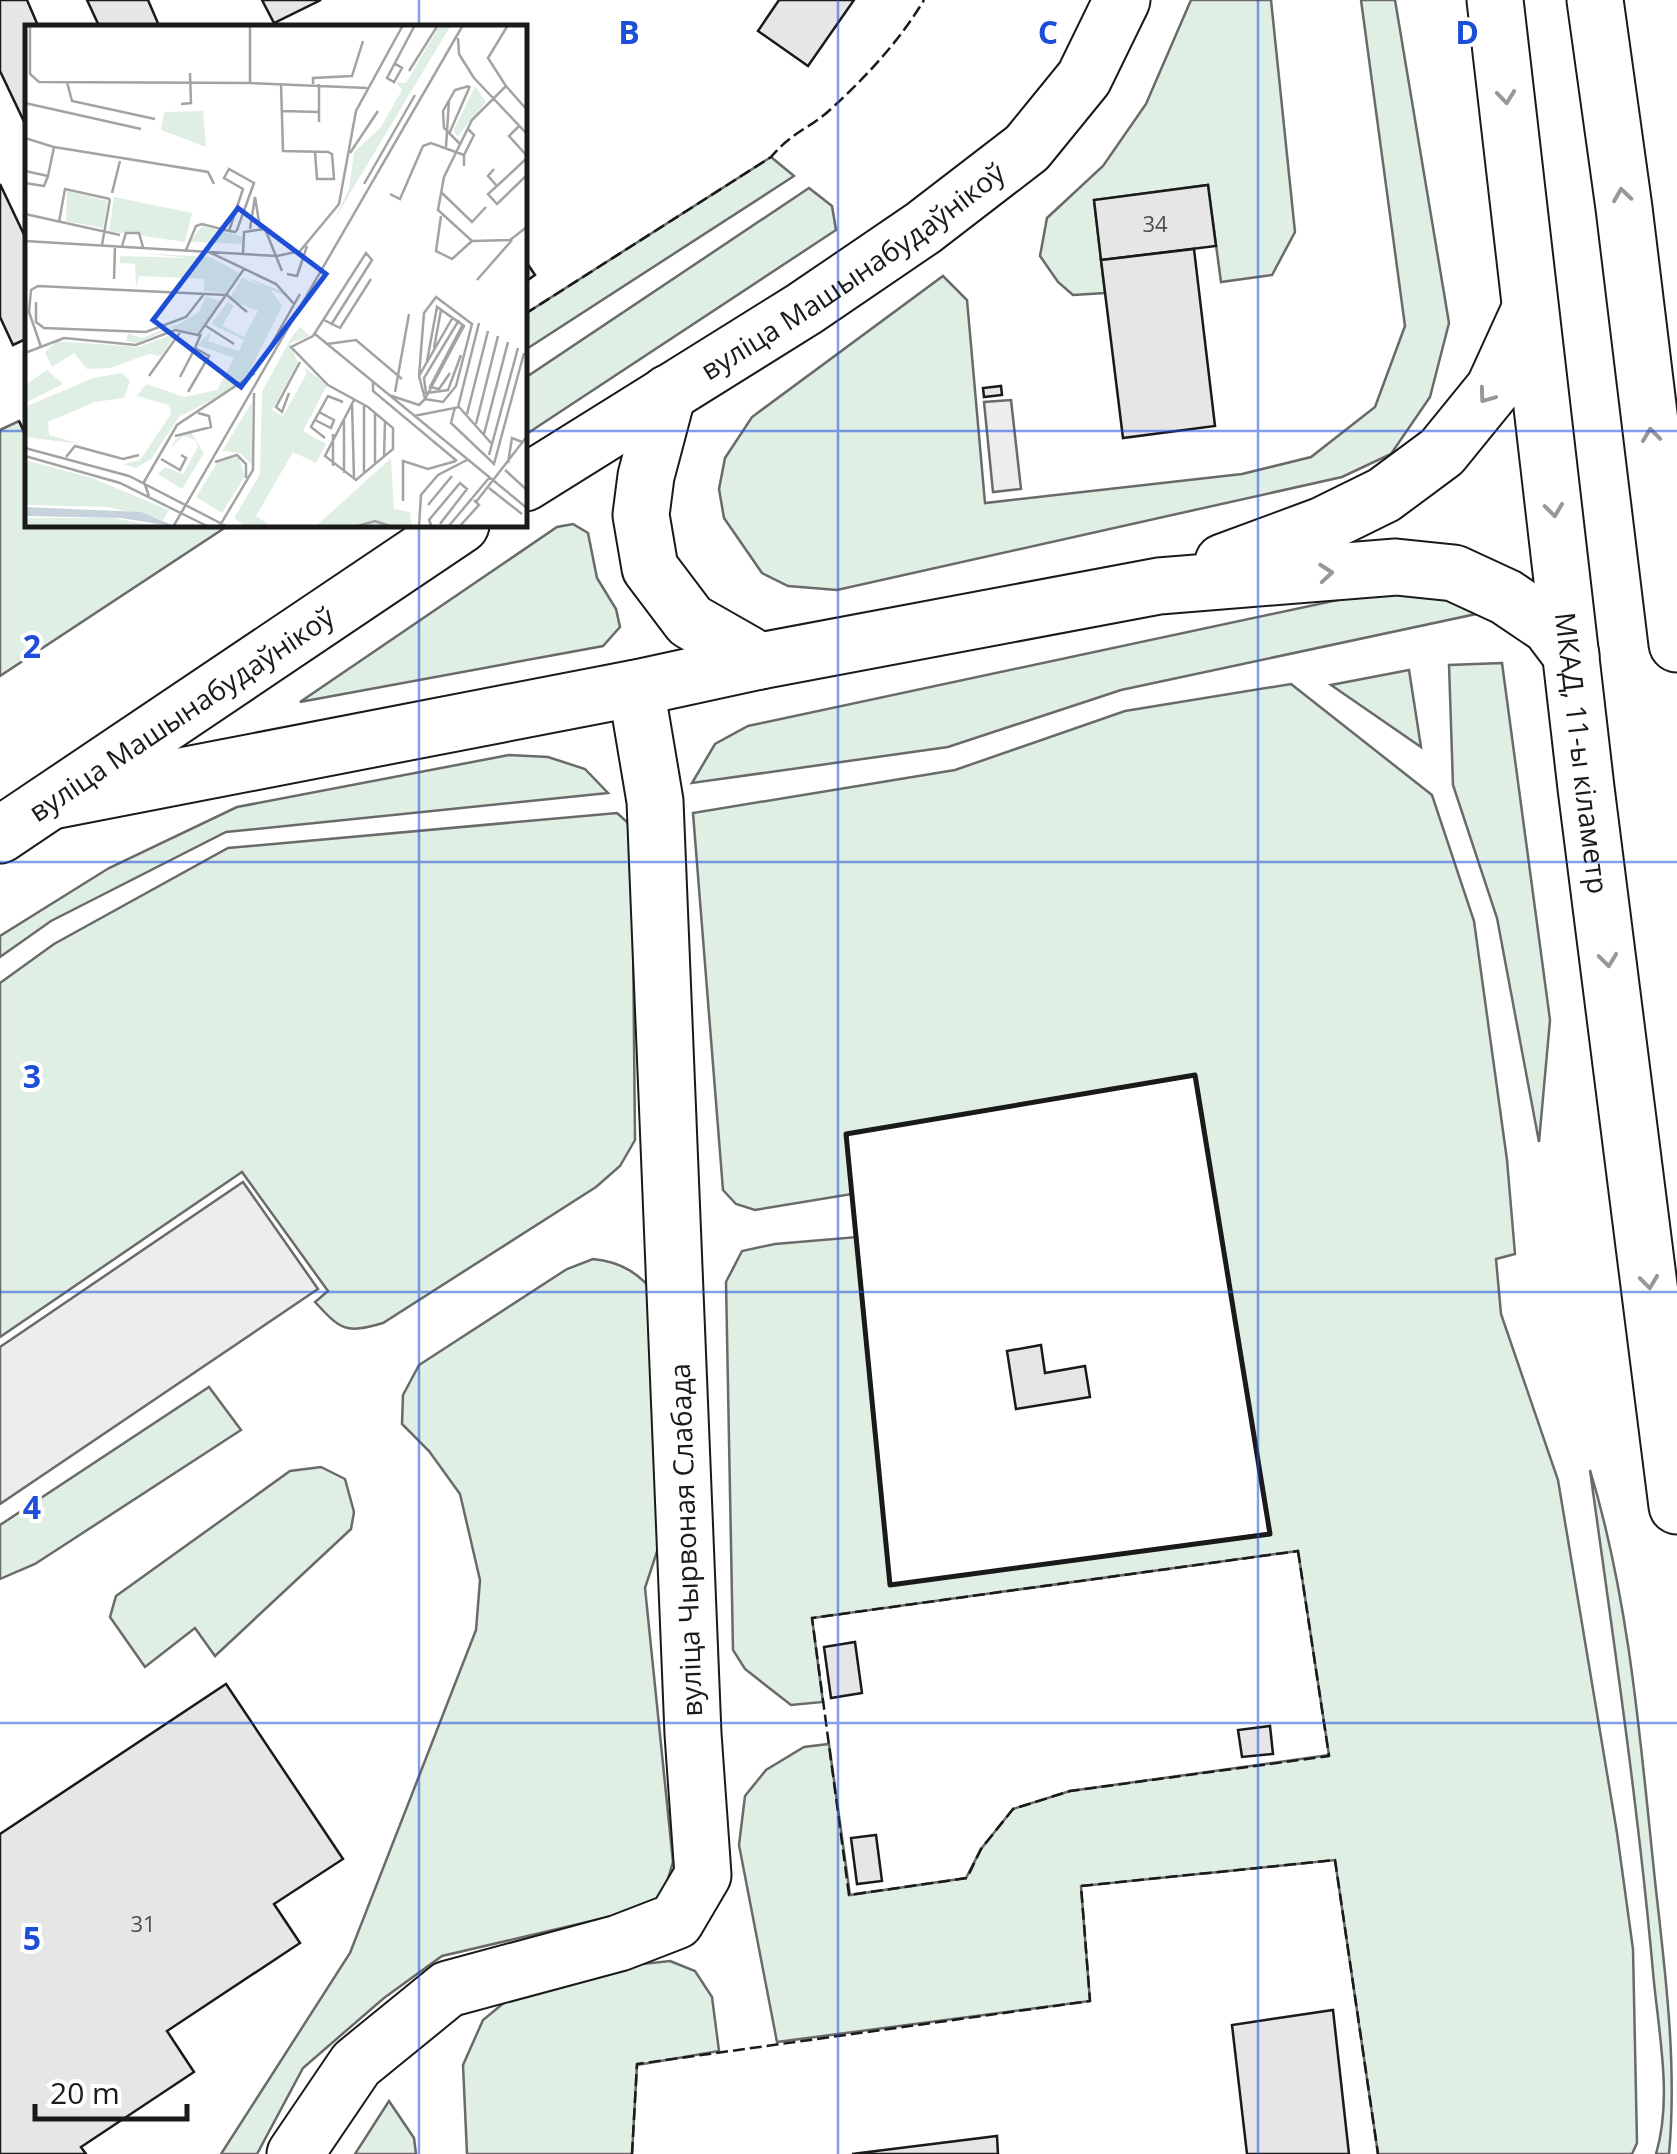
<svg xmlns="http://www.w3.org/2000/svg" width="1677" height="2154" font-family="'Open Sans',sans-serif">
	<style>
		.green { fill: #e0efe3; stroke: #6a6a6a; stroke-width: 2.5 }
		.parking { fill: #ededed; stroke: #6a6a6a; stroke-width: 2.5 }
		.building { fill: #e6e6e6; stroke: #1a1a1a; stroke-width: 2.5 }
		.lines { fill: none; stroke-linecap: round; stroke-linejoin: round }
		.minor-casing { stroke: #1a1a1a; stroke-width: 59 }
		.major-casing { stroke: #1a1a1a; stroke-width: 59 }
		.highway-casing { stroke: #1a1a1a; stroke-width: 59 }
		.minor { stroke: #fff; stroke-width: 55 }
		.major { stroke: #fff; stroke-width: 55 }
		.highway { stroke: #fff; stroke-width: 55 }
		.fence { stroke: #1a1a1a; stroke-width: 2.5; stroke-dasharray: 12 5; stroke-linecap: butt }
		.wall { stroke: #1a1a1a; stroke-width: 5 }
		.oneway { stroke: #989898 }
		.grid { fill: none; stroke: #1d4ed8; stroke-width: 2.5; stroke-opacity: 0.55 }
		.labels { text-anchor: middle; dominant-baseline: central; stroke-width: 8; stroke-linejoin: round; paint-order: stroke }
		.number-label { font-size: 22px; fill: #4d4d4d }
		.street-label { font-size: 28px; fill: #1a1a1a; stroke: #fff }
		.inset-road { fill: none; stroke: #a3a3a3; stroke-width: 2.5 }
		.view { fill: #1d4ed8; fill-opacity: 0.15; stroke: #1d4ed8; stroke-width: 5 }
		.inset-edge { fill: none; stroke: #1a1a1a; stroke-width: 5 }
		.grid-label { font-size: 32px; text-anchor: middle; font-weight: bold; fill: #1d4ed8; stroke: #fff; stroke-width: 8; stroke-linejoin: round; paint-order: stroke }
	</style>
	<rect width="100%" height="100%" fill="#fff"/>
	<g class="green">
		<polygon points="1191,0 1271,0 1295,232 1272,275 1221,282 1208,185 1094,200 1105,293 1073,295 1058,282 1040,256 1047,218 1103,166 1146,104"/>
		<polygon points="1361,0 1395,0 1449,323 1430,397 1391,454 1342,477 837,590 788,586 762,573 724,518 719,489 725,458 752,417 943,276 967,300 985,503 1242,474 1311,457 1375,407 1405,326"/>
		<polygon points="771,157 794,176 525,350 525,314"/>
		<polygon points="809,188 832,206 836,230 525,435 525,378"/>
		<polygon points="19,421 27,439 28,525 229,525 0,676 0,430"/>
		<polygon points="573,524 588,533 597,578 616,609 620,627 603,646 300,702 557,527"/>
		<polygon points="1420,592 1462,604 1476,614 1121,690 948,747 692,783 715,744 748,726 1361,595"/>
		<polygon points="1502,663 1550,1020 1539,1142 1497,918 1453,785 1449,665"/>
		<polygon points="1409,670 1421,747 1331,685"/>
		<polygon points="1291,684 1432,795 1474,921 1507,1160 1515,1254 1496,1259 1501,1314 1558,1480 1617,1833 1633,1949 1637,2143 1632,2154 1378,2154 1335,1860 1081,1886 1090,2001 777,2042 739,1845 745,1796 766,1770 804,1747 829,1744 850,1895 966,1878 981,1849 1013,1809 1070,1791 1329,1755 1298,1551 812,1618 823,1702 791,1705 745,1669 733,1650 726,1282 742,1251 775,1244 857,1237 890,1585 1270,1533 1195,1075 847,1134 852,1194 755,1210 736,1204 723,1190 693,813 955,770 1125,711"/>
		<polygon points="509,755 548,757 585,769 608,793 226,832 51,921 0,957 0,936 109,868 237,807"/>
		<path d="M 617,813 L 627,822 L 632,835 L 635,1140 L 620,1166 L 596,1187 L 383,1323 C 345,1334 341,1330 315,1302 L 328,1291 L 242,1172 L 0,1337 L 0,983 L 54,944 L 228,848 Z"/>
		<path d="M 593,1259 C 623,1262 639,1274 658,1296 L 670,1512 L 645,1588 L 673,1862 L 660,1905 L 442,1956 L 384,1998 L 303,2068 L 257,2154 L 221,2154 L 350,1953 L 476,1630 L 480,1580 L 460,1494 L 429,1451 L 402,1424 L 403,1395 L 419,1365 L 567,1269 Z"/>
		<polygon points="209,1387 241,1430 35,1564 0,1579 0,1525"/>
		<polygon points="321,1467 345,1479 354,1512 351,1529 215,1656 195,1628 145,1667 110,1617 116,1596 290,1471"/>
		<path d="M 1590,1470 C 1631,1606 1641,1750 1656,1890 C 1666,1978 1677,2067 1669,2154 L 1656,2154 C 1673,2097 1658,2030 1653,1972 C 1638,1804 1613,1637 1590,1470 Z"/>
		<polygon points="670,1961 695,1971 712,1997 719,2051 637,2065 632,2154 467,2154 463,2065 483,2020 510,1998 624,1966"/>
		<polygon points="389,2101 414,2138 416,2154 355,2154"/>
	</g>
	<g class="parking">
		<polygon points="1011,400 1021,489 993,492 984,402"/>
		<polygon points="243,1182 318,1289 0,1504 0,1347"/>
	</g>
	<g class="building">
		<polygon points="0,0 27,0 39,28 28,28 28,130 0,71"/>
		<polygon points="87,0 148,0 160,28 100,28"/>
		<polygon points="262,0 321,0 274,23"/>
		<polygon points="779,0 854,0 808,66 758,31"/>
		<polygon points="0,184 28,243 28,338 13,345 0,317"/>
		<polygon points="1208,185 1216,246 1101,260 1094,200"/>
		<polygon points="1194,249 1215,426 1123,438 1101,260"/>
		<polygon points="525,260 535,275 525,282"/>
		<polygon points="1001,386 1002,395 984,397 983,388"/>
		<polygon points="1041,1345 1045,1373 1085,1366 1090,1397 1016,1409 1007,1351"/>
		<polygon points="855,1642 862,1693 831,1698 824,1647"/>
		<polygon points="226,1684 343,1859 274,1904 300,1943 167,2031 194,2072 81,2147 86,2154 0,2154 0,1834"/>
		<polygon points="1270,1726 1273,1754 1242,1757 1238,1730"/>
		<polygon points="876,1835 882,1881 857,1884 851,1838"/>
		<polygon points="1333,2010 1349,2154 1247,2154 1232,2025"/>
		<polygon points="997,2136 998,2154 852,2154"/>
	</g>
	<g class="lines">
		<defs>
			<polyline id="minor" points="295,2154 356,2064 448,1989 619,1943 676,1921 703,1875 693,1734 655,801 636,688"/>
			<g id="major">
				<path id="s1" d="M 525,483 L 804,309 L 923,228 L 1027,148 L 1084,78 L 1122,0"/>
				<path id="s2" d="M 0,835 L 461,525"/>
			</g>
			<g id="highway">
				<path id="s3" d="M 1495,0 L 1586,788 L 1677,1506"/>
				<polyline points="1595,0 1624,208 1677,644"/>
				<polyline points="668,393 646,476 641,515 650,568 690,621 760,661"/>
				<polyline points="1223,562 1323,525 1384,495 1442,452 1494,388 1530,309"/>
				<polyline points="52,801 636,688 760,661 1159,586 1396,567 1454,573 1506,597 1549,626 1571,655"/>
			</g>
		</defs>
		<use href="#minor" class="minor-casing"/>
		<use href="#major" class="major-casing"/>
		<use href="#highway" class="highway-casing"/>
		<use href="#minor" class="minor"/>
		<use href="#major" class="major"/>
		<use href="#highway" class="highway"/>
		<g class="fence">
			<path d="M 525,314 L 771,157 C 793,131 811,128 832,108 C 867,76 900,40 924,0"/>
			<polyline points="19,421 28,439"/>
			<polygon points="1298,1551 1329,1756 1070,1791 1013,1809 981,1849 967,1878 849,1895 812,1618"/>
			<polyline points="632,2154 637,2064 1090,2001 1081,1886 1335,1860 1378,2154"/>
		</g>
		<polygon class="wall" points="1195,1075 1270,1534 890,1585 846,1134"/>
	</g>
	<defs><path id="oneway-chevron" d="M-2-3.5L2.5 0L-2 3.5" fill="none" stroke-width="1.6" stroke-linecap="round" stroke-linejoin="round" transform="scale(2.5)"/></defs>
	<g class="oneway">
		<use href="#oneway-chevron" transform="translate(1506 97) rotate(84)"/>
		<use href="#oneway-chevron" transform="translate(1622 195) rotate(-98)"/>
		<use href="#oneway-chevron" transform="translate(1486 396) rotate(126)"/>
		<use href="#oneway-chevron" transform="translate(1651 435) rotate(-97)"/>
		<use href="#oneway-chevron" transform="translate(1554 510) rotate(83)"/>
		<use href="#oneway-chevron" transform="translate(1326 573) rotate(-5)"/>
		<use href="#oneway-chevron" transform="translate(1608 960) rotate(83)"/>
		<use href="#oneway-chevron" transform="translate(1649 1282) rotate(83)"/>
	</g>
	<path class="grid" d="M 419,0 L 419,28M 838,0 L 838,2154M 1258,0 L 1258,2154M 0,431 L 28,431M 525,431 L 1677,431M 419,525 L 419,2154M 0,862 L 1677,862M 0,1292 L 1677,1292M 0,1723 L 1677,1723"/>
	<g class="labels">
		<g class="number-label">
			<text x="1155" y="223">34</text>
			<text x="143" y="1923">31</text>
		</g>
		<g class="street-label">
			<text stroke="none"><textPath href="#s1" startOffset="390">вуліца Машынабудаўнікоў</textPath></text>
			<text stroke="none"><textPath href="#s2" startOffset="218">вуліца Машынабудаўнікоў</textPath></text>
			<text stroke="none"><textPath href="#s3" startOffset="758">МКАД, 11-ы кіламетр</textPath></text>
			<text transform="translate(685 1540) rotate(-92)">вуліца Чырвоная Слабада</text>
		</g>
	</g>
	<g transform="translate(25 25)">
		<rect width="502" height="502" fill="#fff"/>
		<path d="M 415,0 L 426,0 L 309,195 L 324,164 L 329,127 L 356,102 L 377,65 L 371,57 L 381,58 ZM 450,61 L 461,77 L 432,112 L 429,105 ZM 178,86 L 181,122 L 136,105 L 139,87 ZM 42,166 L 83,176 L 78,203 L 41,196 ZM 89,172 L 167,188 L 160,217 L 84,206 ZM 177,201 L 216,211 L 218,219 L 165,217 ZM 115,228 L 185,232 L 214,248 L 200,268 L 179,266 L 179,254 L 114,251 L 111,263 L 110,239 L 95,238 L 95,231 L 165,233 ZM 218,251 L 261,268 L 266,273 L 245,264 L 257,281 L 218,359 L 154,392 L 126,434 L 111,443 L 98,439 L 115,435 L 146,389 L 144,380 L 112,371 L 121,359 L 159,372 L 192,365 L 209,333 L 173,320 L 186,306 L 183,316 L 214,326 L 219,315 L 186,299 L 203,277 L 209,281 L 197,301 L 219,312 L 233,286 L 204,274 L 217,253 L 239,262 ZM 181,271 L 196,277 L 172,308 L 147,303 L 112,318 L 101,316 L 103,308 L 116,313 L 154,299 L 174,287 ZM 275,302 L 285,311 L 265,318 L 273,338 L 247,385 L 258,391 L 282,348 L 279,342 L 302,360 L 278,406 L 301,419 L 291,438 L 268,427 L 231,491 L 247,502 L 222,502 L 209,493 L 235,449 L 237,367 L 266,313 ZM 151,308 L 136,331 L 124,329 L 85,343 L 62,344 L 49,328 L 27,342 L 20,327 L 32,316 L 114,322 ZM 22,345 L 38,359 L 0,378 L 0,360 ZM 97,348 L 105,356 L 99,373 L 70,377 L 23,397 L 24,410 L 55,419 L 0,412 L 0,382 L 68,353 ZM 227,377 L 227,440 L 215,428 L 197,426 ZM 165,406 L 179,428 L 157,464 L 133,449 L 140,442 L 158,449 L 173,422 L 170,415 L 158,411 L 146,423 L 151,414 ZM 214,432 L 220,451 L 197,488 L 171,472 L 193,436 ZM 366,433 L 369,484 L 385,487 L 387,502 L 290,502 ZM 0,435 L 67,453 L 144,485 L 138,495 L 84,482 L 0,480 ZM 0,493 L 89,493 L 134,502 L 0,502 Z" fill="#e0efe3"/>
		<path d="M 0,482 L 116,487 L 152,502 L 96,493 L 0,491 Z" fill="#c6d2dc"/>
		<path class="inset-road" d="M 5,0 L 5,49 L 14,57 L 225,58 L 225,0M 483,0 L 463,33 L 481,61 L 447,95 L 419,152 L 413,185 L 447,216 L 485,215 L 503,201M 433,13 L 434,29 L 449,53M 369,38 L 377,43 L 369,57 L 362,53 L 390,0M 384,46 L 413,0M 449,53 L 503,110M 42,57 L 47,76 L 130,94M 226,58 L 342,63M 256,59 L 258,126 L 303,127 L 307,129 L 309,154 L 292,154 L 290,127M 288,59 L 288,53 L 327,51 L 338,16M 294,59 L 294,97M 481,61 L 503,86M 0,78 L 116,104M 156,79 L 166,78 L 165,48M 257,86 L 294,87M 494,101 L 484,111 L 503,132M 424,109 L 445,61M 0,113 L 29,122 L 23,151 L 0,146M 435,119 L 419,103 L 418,86 L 430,65 L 444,61M 29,122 L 183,147 L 189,159M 421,122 L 424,76M 325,128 L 353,86M 439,130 L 449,110 L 443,104M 469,144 L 463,151 L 472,161 L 463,169 L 472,179 L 503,149M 0,158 L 19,161 L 23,151M 339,159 L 390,70M 472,161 L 503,132M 87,168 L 95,136M 417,168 L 447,197 L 461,182M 365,169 L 375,174 L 398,121 L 406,118 L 439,130 L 439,141M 0,189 L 95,210M 416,191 L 411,226 L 427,234 L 447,216M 34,197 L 40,164 L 85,174M 225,204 L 230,172 L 235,203M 0,216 L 252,231 L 275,226 L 314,179 L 331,86 L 378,0M 77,220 L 85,174M 97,221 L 101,208 L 114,208 L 118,222M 161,225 L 171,201 L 177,199 L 204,206 L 210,207 L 212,205 L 229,158 L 204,144 L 199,153 L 218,164 L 204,206M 184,227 L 251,259 L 269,279M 218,228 L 219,207 L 240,204 L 257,246M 262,249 L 272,251 L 282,221M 89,254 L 90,222M 452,255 L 487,215M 11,277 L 11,297 L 19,303 L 121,307 L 161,292 L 179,269M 299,295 L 315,303 L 346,254M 434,295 L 399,353 L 401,368 L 423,365 L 436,330M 306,300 L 347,235 L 341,228 L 288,311 L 266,322 L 303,360 L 343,382 L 368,403 L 368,424 L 331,455 L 300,431 L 329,375M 181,301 L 209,319M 290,309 L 503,484M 302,319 L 331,315 L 377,354M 246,320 L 275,269M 16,322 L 4,287 L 6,265 L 13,261 L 202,270 L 222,287M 409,323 L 416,285M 0,328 L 39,313 L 111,320 L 150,305 L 173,310 L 219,244M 425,348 L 414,364 L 405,362 L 437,301M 124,351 L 156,306M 394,351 L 399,288 L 411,272 L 447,299 L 431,361 L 418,377 L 400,374 L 439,301 L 412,282 L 402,336M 155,352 L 170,323M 348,357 L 348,366 L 432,436M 163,367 L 184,331 L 170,323 L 176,309M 370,367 L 384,289M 264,368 L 257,387 L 251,382 L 275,337M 364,370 L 394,380 L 400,374 L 394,351 L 428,292M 327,378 L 329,454M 430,382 L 426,398 L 469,439 L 499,328M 433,382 L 454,298M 442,389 L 463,306M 389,391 L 434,382 L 467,419M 290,395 L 306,403 L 309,395 L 294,387M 451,399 L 473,311M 459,409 L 483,317M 150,411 L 186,402 L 184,391 L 173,388M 300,413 L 286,402 L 303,371 L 318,377M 0,423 L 104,451 L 203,502M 464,430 L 493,323M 0,431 L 95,458 L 184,502M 41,432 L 50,421 L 98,434 L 114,430M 359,432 L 360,396M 136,434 L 155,445 L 161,433 L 156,430M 190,437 L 212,430 L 221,439 L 221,453M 483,438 L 487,413 L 497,417M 350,440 L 350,388M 308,441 L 308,409M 480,445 L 503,466M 319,448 L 319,394M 339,448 L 339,381M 464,463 L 497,489M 124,471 L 119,457 L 152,400 L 230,348M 378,476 L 378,436 L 403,444 L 431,436M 451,477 L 503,410M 403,480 L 427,451M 148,502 L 438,0M 194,502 L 228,445 L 229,368M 329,502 L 350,496 L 368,502M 394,502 L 396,470 L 413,450 L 442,435M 407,502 L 404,495 L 435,458 L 442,464 L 415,499M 423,502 L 464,453M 434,502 L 454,480 L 449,475"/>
		<path class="view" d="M 213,183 L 301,249 L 216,362 L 128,295 Z"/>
		<rect width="502" height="502" class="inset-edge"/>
	</g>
	<g class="grid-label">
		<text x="629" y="44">B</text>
		<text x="1048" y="44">C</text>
		<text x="1467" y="44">D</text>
		<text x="32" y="658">2</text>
		<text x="32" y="1088">3</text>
		<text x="32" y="1519">4</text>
		<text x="32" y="1950">5</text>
	</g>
	<path d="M35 2104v15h152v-15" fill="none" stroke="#1a1a1a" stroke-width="5"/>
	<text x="50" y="2104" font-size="30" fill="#1a1a1a" stroke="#ffffff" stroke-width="8" paint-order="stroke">20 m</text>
</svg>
